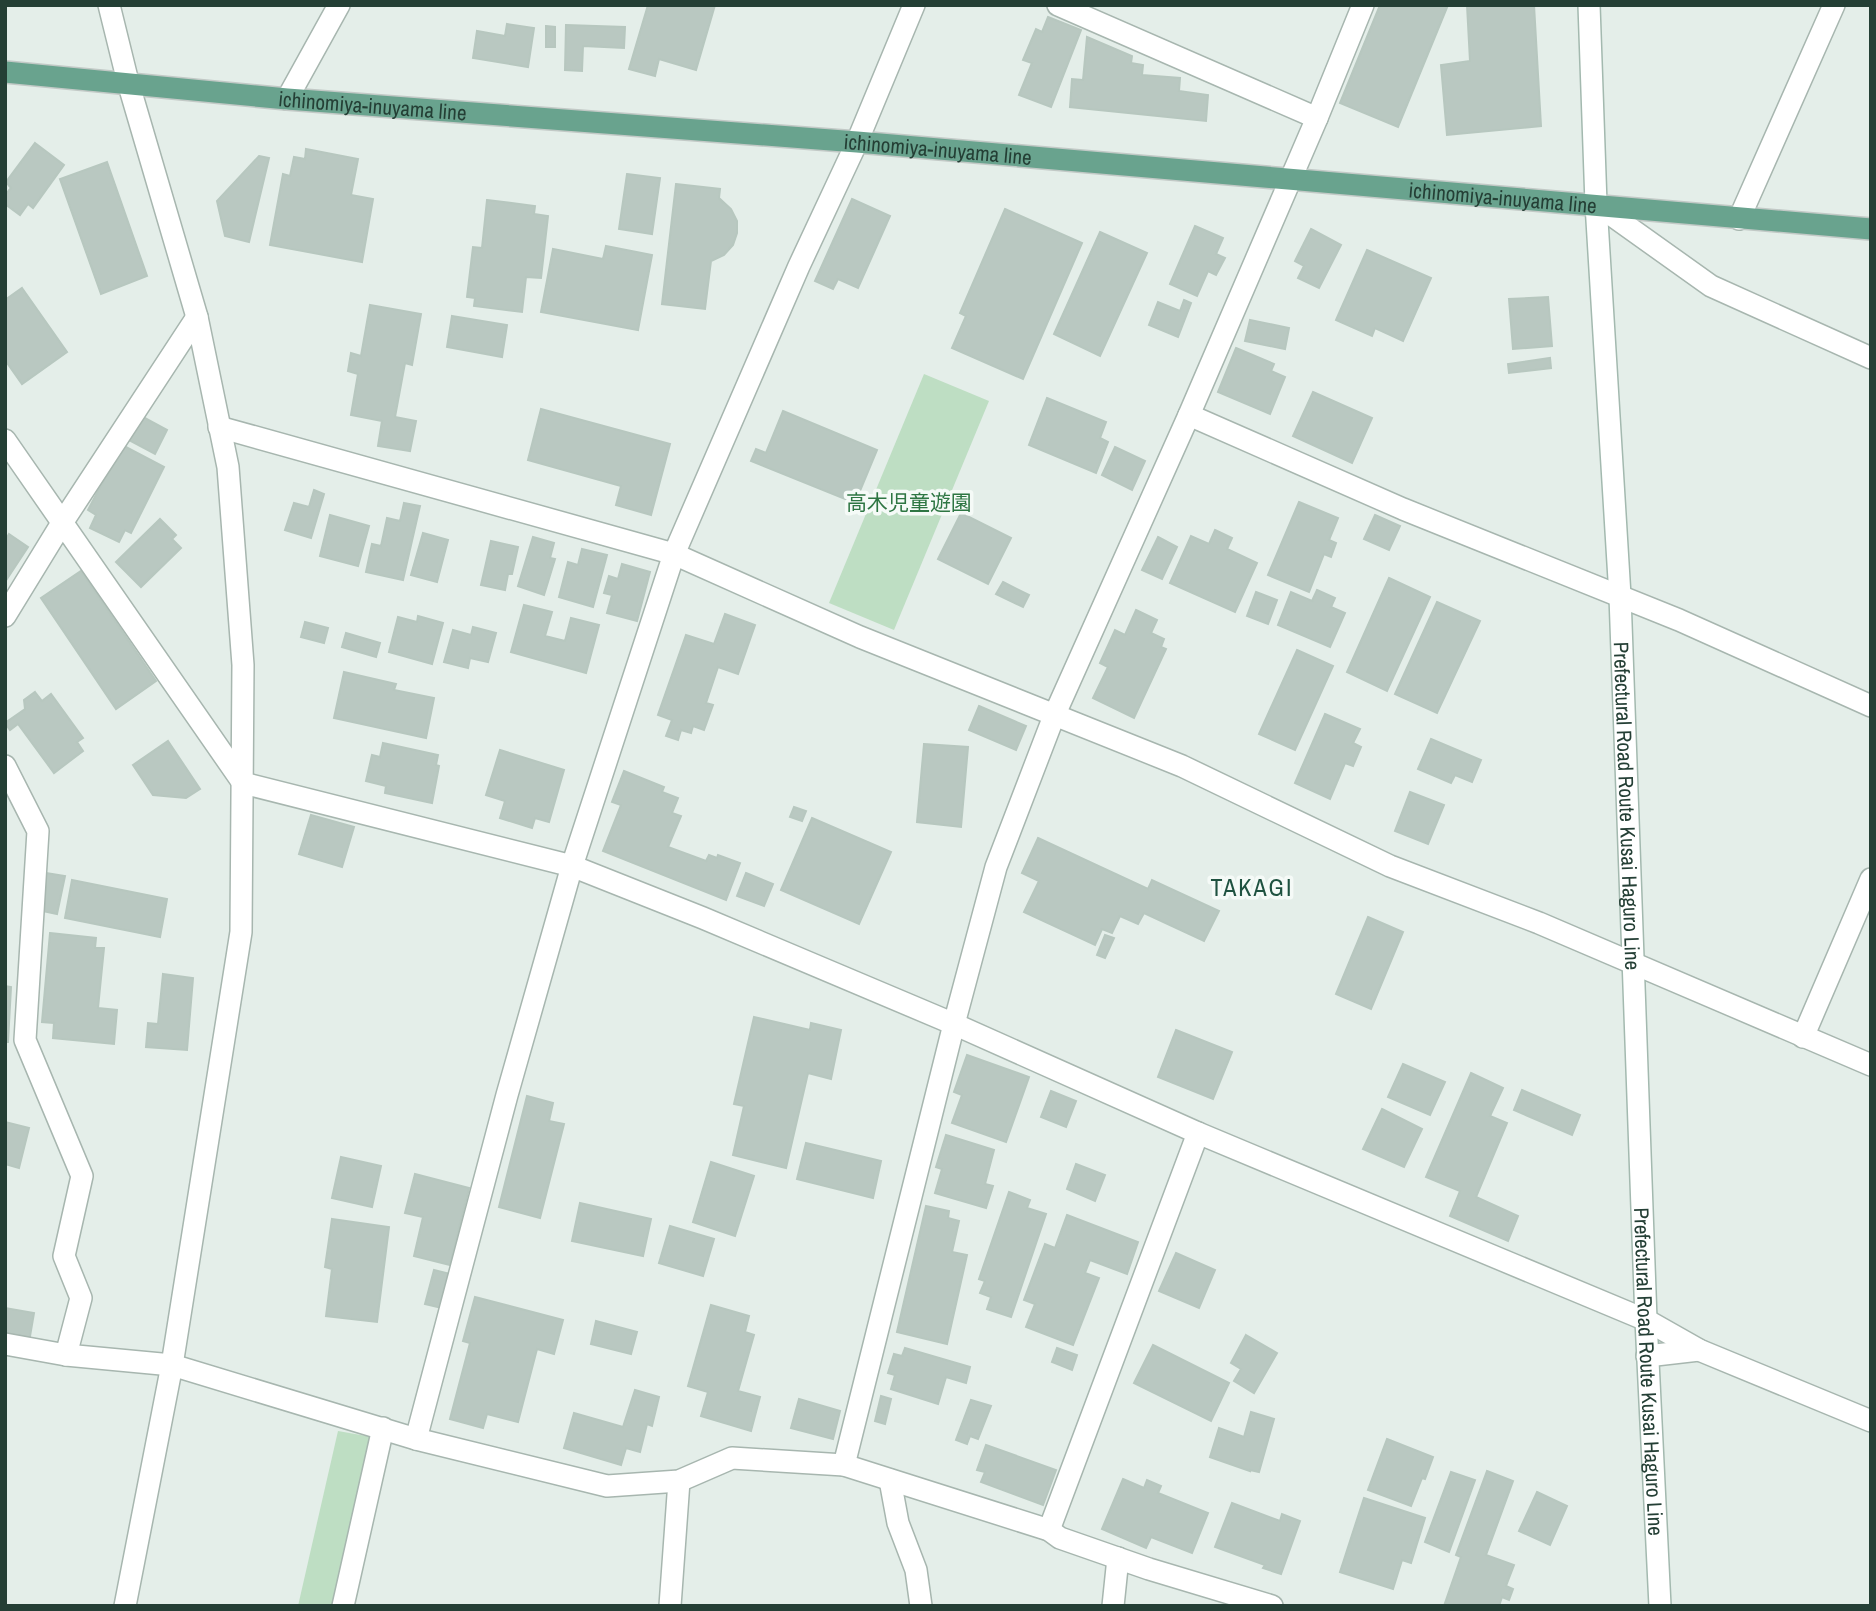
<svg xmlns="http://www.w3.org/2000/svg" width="1876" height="1611" font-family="'Archivo Narrow','Noto Sans JP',sans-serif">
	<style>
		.green { fill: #bedec3 }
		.building { fill: #b9c8c1; stroke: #b7c7bf; stroke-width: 2 }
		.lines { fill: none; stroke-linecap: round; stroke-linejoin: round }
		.minor-casing { stroke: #a7b6af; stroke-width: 24 }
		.tertiary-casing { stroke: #a7b6af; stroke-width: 24 }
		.secondary-casing { stroke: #a3b9af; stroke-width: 24 }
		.primary-casing { stroke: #c2c9c6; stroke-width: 24 }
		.minor { stroke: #fff; stroke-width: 21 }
		.tertiary { stroke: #fff; stroke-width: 21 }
		.secondary { stroke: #fff; stroke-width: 21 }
		.primary { stroke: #69a38e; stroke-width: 21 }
		.labels { text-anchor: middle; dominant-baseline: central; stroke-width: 7; stroke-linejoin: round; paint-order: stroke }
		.street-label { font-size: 21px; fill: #243f35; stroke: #f5faf7 }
		.park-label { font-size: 21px; fill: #2e7643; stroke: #f5faf7 }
		.quarter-label { font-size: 24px; letter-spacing: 2px; fill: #1f5240; stroke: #f5faf7 }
	</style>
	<rect width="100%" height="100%" fill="#e4eee9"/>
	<g class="green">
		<polygon points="924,374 989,401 894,630 829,603"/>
		<polygon points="338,1431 372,1437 334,1606 298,1606"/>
	</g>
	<g class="building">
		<polygon points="648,5 715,5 696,70 659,59 655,76 629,69"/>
		<polygon points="1380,5 1448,5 1398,127 1340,103"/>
		<polygon points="1467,5 1534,5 1541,126 1447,135 1441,65 1470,61"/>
		<polygon points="1048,17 1081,30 1051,107 1019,95 1032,63 1023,60 1036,29 1042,32"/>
		<polygon points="507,24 534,28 528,67 473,58 477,31 505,36"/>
		<polygon points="566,25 625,27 624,48 583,46 582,71 565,70"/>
		<polygon points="546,26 555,27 555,47 546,47"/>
		<polygon points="1087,37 1132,56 1131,63 1143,65 1142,75 1180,78 1179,91 1208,95 1206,121 1070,107 1072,79 1083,80"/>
		<polygon points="35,143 64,165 33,208 28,204 20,215 5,204 5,195 11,188 6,182"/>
		<polygon points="306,149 358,159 351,195 373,199 362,262 270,245 283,174 290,176 294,157 305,159"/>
		<polygon points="259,156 269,158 249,242 225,236 217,201"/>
		<polygon points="107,162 147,276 101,294 60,179"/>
		<polygon points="627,174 660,178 652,234 619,229"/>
		<polygon points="676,184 720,189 719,198 731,209 737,221 737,233 733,245 724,255 711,261 705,309 662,304"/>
		<polygon points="852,199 890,216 858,288 838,279 833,289 815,281"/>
		<polygon points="487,200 535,206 534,214 548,216 541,278 526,277 522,312 474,306 475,298 467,297 473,247 482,248"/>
		<polygon points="1005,209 1082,243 1023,379 952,348 966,316 960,313"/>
		<polygon points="1195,226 1223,238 1216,254 1225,258 1216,275 1208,271 1197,296 1170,284"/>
		<polygon points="1311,229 1341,245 1319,288 1298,278 1304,266 1295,261"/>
		<polygon points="1100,232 1147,253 1100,356 1054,334"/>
		<polygon points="606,246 652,255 638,330 541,312 553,249 603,259"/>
		<polygon points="1367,250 1431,278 1403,341 1375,328 1372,336 1336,320"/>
		<polygon points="22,288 67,352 22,384 5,360 5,300"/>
		<polygon points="1548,297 1552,346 1513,349 1509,299"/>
		<polygon points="1184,300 1191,303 1178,337 1149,325 1158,302 1180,311"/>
		<polygon points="370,305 421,314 412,365 405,363 395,417 416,421 410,451 378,446 382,421 351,415 358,374 348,371 351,353 361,356"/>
		<polygon points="452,316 507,325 502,357 447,347"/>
		<polygon points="1250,320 1289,328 1285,349 1245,341"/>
		<polygon points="1236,348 1274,364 1271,371 1285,377 1270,414 1218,392"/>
		<polygon points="1550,358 1551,368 1509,373 1508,364"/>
		<polygon points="1313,392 1372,418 1352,463 1293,436"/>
		<polygon points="1047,398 1106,422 1100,438 1108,442 1096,473 1029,445"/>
		<polygon points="541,409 670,444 651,515 616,505 621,486 528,460"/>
		<polygon points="783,411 877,450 855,503 751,461 756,449 766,453"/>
		<polygon points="141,416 167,430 155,454 129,440"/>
		<polygon points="122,445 164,467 131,533 125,530 119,542 90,528 96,515 88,510"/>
		<polygon points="1115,447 1145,461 1132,490 1102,475"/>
		<polygon points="314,490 324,494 311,538 285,530 294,503 309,507"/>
		<polygon points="1299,502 1338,518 1329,540 1336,543 1331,557 1324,554 1309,592 1268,575"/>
		<polygon points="404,503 420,506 403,580 366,572 372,544 381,546 387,518 400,521"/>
		<polygon points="961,513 1011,538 988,584 938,559"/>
		<polygon points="330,515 369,526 358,566 320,556"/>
		<polygon points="1375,515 1400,526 1389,550 1364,539"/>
		<polygon points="160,519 176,535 172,539 181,548 141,587 116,562"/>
		<polygon points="1215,530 1232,538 1227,549 1257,563 1235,612 1170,583 1191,536 1209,544"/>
		<polygon points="423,533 448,540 437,582 411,575"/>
		<polygon points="9,534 28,547 5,582 5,541"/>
		<polygon points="533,537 554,543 550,558 555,559 544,595 518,586"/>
		<polygon points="1158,537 1177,547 1162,579 1142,570"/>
		<polygon points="491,541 518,547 512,574 508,574 505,590 481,585"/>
		<polygon points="582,549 607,555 593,607 559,597 568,562 578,565"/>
		<polygon points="622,564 650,572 637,621 607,613 612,595 604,593 609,576 618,579"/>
		<polygon points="81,571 156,681 116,709 41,598"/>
		<polygon points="1389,578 1430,597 1387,691 1347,672"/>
		<polygon points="1003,582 1029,595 1023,607 996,594"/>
		<polygon points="1317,590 1335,598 1331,607 1345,613 1330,647 1278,625 1291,592 1312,601"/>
		<polygon points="1256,592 1277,600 1268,624 1247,616"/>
		<polygon points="1437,602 1480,621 1437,713 1395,694"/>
		<polygon points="524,605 552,612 545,636 565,641 571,618 599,625 586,673 511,652"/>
		<polygon points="1136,610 1157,620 1151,633 1164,639 1161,647 1166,649 1134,718 1093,698 1108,667 1100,663 1115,630 1125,635"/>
		<polygon points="725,614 755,625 738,674 718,667 706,703 713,705 704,730 693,726 691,733 681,730 678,740 666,736 672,720 658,715 686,635 714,644"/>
		<polygon points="418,616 443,623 432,664 389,652 398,617 417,622"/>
		<polygon points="305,622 328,628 324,643 301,637"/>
		<polygon points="473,627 496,633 488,662 470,658 468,668 444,662 453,630 471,635"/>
		<polygon points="346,633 380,643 376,657 342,647"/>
		<polygon points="1297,650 1333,666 1295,750 1259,734"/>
		<polygon points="344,672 396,684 394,690 434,698 426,738 334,718"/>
		<polygon points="35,692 42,701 51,694 83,738 77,742 83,751 54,773 18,724 10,730 5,723 25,709 24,700"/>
		<polygon points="979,706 1026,726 1016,750 969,730"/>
		<polygon points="1325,714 1360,729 1353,743 1361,747 1353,766 1345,763 1330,799 1295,783"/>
		<polygon points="1431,739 1481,760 1472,782 1455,775 1451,783 1418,769"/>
		<polygon points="168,741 200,789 186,798 153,795 133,765"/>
		<polygon points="383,743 438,755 436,765 439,766 432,803 385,793 386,786 366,781 372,755 380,757"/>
		<polygon points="924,744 968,747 961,827 917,822"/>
		<polygon points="500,750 564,770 549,822 535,818 532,828 500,818 505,801 486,795"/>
		<polygon points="624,771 664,787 662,792 678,798 672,813 681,816 668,847 706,861 709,855 717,858 718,855 740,863 726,900 603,851 621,805 612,802"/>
		<polygon points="1410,792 1444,805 1428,844 1395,831"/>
		<polygon points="794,807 806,811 802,821 790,817"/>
		<polygon points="311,815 354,827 342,867 299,854"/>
		<polygon points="812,818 891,852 859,924 781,890"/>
		<polygon points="1038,838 1148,889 1152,880 1219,911 1204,941 1144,913 1138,924 1120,916 1112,933 1102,929 1095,945 1024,912 1039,881 1022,873"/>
		<polygon points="46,873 65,876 57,914 38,910"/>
		<polygon points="746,873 773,884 764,906 737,896"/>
		<polygon points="72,880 167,899 160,937 65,918"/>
		<polygon points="1368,917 1403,932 1371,1009 1336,994"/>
		<polygon points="50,933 96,938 95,948 104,948 98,1008 117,1010 114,1044 53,1038 54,1023 42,1022"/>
		<polygon points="1105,935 1114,938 1105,958 1097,955"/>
		<polygon points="163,974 193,978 187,1050 146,1047 148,1023 158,1024"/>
		<polygon points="5,986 11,987 8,1042 5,1042"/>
		<polygon points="754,1017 810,1030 811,1023 841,1030 831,1079 808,1073 786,1168 733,1155 744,1106 734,1104"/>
		<polygon points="1176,1030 1232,1052 1213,1099 1158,1077"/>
		<polygon points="967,1055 1029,1077 1006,1142 952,1123 962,1095 954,1092"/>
		<polygon points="1403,1064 1445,1082 1430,1115 1388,1097"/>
		<polygon points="1471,1073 1503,1088 1490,1116 1507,1123 1476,1197 1518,1216 1508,1241 1450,1216 1460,1191 1426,1177"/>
		<polygon points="1522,1090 1580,1115 1572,1135 1514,1110"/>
		<polygon points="1051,1091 1076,1101 1066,1127 1041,1117"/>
		<polygon points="527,1096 553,1103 549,1121 564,1124 540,1218 499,1207"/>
		<polygon points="1382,1109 1422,1129 1404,1167 1363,1149"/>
		<polygon points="5,1122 29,1128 19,1168 5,1164"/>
		<polygon points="946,1135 994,1150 985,1184 993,1186 986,1208 935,1193 942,1169 936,1167"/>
		<polygon points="806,1143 881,1161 873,1198 797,1179"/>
		<polygon points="341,1157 381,1166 372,1207 332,1198"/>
		<polygon points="711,1162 754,1176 735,1236 693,1222"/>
		<polygon points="1076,1164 1105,1175 1095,1201 1067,1189"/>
		<polygon points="415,1174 469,1188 450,1265 414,1256 423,1217 405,1213"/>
		<polygon points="1009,1192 1030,1200 1027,1208 1046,1214 1011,1317 987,1309 991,1297 980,1293 985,1281 979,1279"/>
		<polygon points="580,1203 651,1219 643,1256 572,1241"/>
		<polygon points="926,1206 949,1211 948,1218 959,1221 952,1252 967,1255 947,1344 897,1332"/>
		<polygon points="1067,1215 1138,1242 1127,1274 1090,1260 1085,1273 1099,1278 1073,1345 1026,1327 1035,1304 1024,1300 1045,1244 1055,1248"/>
		<polygon points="332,1219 389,1227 377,1322 326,1316 332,1269 325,1267"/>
		<polygon points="670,1226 714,1239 703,1276 659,1263"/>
		<polygon points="1176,1253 1215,1270 1199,1308 1159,1291"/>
		<polygon points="434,1270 450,1274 442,1308 425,1304"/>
		<polygon points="475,1297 563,1320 554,1354 537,1349 518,1422 487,1414 483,1428 450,1419 470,1343 463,1341"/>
		<polygon points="711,1305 749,1316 745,1332 754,1335 738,1391 760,1397 751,1431 701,1416 708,1392 688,1386"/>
		<polygon points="5,1308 34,1313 29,1342 5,1338"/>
		<polygon points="596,1321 637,1332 631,1354 591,1344"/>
		<polygon points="1246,1335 1277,1353 1254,1393 1234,1381 1241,1369 1231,1363"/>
		<polygon points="1153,1345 1229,1383 1211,1421 1134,1383"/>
		<polygon points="905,1348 970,1367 966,1383 946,1377 938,1404 891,1389 895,1375 888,1373 894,1354 902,1356"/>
		<polygon points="1057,1348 1077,1355 1072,1370 1052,1362"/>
		<polygon points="635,1390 659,1397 652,1426 647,1424 640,1452 626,1448 621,1465 564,1448 574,1413 623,1427"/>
		<polygon points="881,1396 891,1399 885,1424 875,1421"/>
		<polygon points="799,1399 840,1411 833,1439 791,1428"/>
		<polygon points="971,1400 991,1406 978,1439 970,1436 967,1444 956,1440"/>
		<polygon points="1251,1412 1274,1419 1259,1472 1250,1470 1250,1471 1210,1457 1219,1428 1244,1437"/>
		<polygon points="1387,1439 1433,1457 1425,1479 1422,1478 1411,1506 1368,1490"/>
		<polygon points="986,1445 1056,1470 1043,1505 981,1482 985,1472 977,1470"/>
		<polygon points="1487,1471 1513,1481 1486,1555 1514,1565 1506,1586 1513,1589 1509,1600 1502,1597 1499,1606 1444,1606 1461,1557 1456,1555"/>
		<polygon points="1451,1472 1475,1480 1449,1552 1425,1542"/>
		<polygon points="1123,1479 1144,1488 1147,1480 1161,1486 1158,1493 1208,1513 1192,1553 1151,1537 1146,1548 1102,1529"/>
		<polygon points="1537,1492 1567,1506 1550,1545 1519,1531"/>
		<polygon points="1364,1498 1425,1518 1411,1563 1402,1560 1393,1589 1340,1572"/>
		<polygon points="1232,1503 1280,1521 1282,1514 1300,1521 1281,1574 1263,1568 1265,1565 1215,1547"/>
	</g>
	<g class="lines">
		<defs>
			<g id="minor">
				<polyline points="1058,5 1317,118"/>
				<polyline points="287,99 339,5"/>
				<polyline points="1596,204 1711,286 1871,358"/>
				<polyline points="1739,219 1834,5"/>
				<polyline points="1189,415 1403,509 1679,620 1871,706"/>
				<polyline points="219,427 674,554 860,637 1182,766 1390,866 1539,923 1871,1065"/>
				<polyline points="5,440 243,783 572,866 703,918 954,1024 1198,1133 1646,1320 1699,1350 1871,1421"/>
				<polyline points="5,616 62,523 197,317"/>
				<polyline points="5,766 38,831 25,1040 82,1176 64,1256 81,1298 66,1355 172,1365 416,1439 607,1486 679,1481 732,1458 844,1465 1049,1530 1060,1538 1149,1569 1272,1606"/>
				<polyline points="1803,1037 1871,879"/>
				<polyline points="5,1344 66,1355"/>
				<polyline points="1647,1356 1699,1350"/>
				<polyline points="416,1439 507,1095 572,866 674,554 799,266 857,142 914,5"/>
				<polyline points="844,1465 954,1024 996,867 1054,716 1189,415 1317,118 1363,5"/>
				<polyline points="890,1480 898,1523 916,1570 921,1606"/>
				<polyline points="1049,1530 1198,1133"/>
				<polyline points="343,1606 383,1428"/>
				<polyline points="670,1606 679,1481"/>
				<polyline points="1113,1606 1118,1558"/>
			</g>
			<polyline id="tertiary" points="109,5 128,82 197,317 228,467 243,665 241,932 172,1365 125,1606"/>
			<g id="secondary">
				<path id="s1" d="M 1589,5 L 1596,204 L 1620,596 L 1646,1320 L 1660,1606"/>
			</g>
			<g id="primary">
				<path id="s2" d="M 5,72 L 287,99 L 857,142 L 1871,229"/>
			</g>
		</defs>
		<use href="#minor" class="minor-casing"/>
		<use href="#tertiary" class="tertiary-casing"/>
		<use href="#secondary" class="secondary-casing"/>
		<use href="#primary" class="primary-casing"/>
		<use href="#minor" class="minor"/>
		<use href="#tertiary" class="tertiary"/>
		<use href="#secondary" class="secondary"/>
		<use href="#primary" class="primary"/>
	</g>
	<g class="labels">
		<g class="street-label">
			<text stroke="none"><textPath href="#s2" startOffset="369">ichinomiya-inuyama line</textPath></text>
			<text stroke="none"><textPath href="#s2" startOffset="936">ichinomiya-inuyama line</textPath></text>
			<text stroke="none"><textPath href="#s2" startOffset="1503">ichinomiya-inuyama line</textPath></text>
			<text stroke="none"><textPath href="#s1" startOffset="802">Prefectural Road Route Kusai Haguro Line</textPath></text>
			<text stroke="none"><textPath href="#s1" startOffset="1368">Prefectural Road Route Kusai Haguro Line</textPath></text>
		</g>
		<g class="park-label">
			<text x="909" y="502">高木児童遊園</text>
		</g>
		<g class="quarter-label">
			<text x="1252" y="887">TAKAGI</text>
		</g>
	</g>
	<rect width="1876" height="1611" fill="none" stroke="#243f35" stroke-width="14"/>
</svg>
